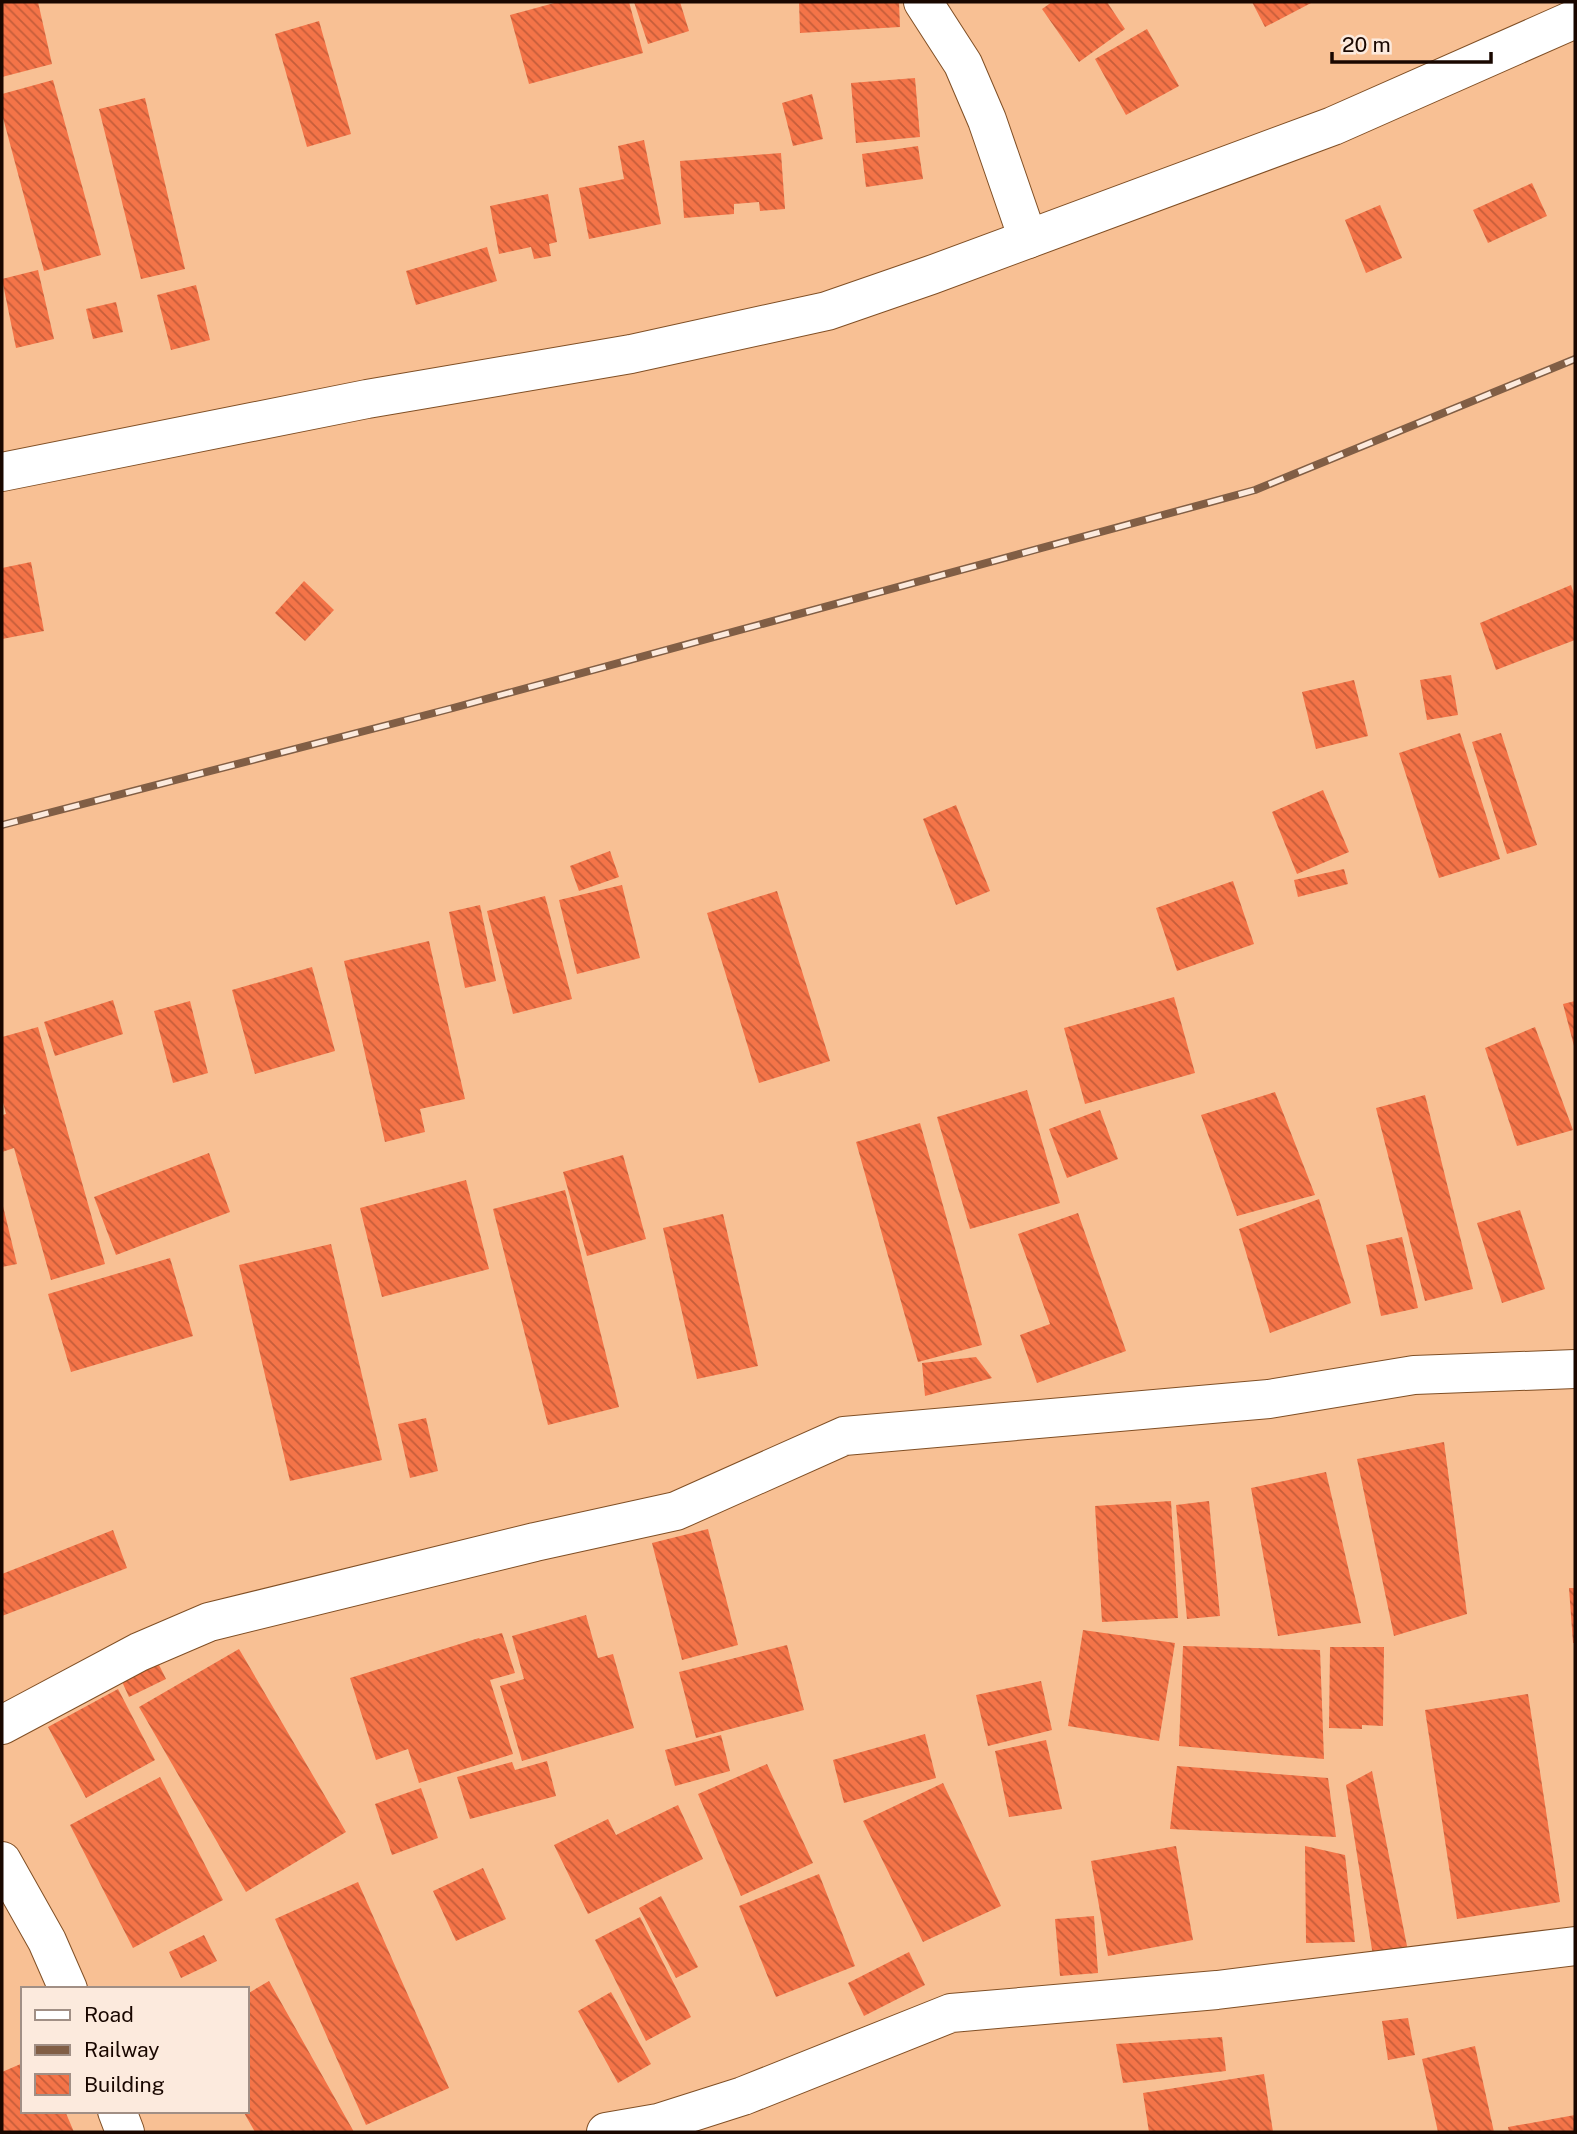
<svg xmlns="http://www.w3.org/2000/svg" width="1577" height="2134" font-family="'Public Sans',sans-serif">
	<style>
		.building { fill: url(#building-back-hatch) }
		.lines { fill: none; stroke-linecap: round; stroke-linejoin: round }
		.minor-casing { stroke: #804f25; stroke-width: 40 }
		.minor { stroke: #fff; stroke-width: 38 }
		.rail-casing { stroke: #815e45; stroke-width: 8 }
		.rail { stroke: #fceadd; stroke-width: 5; stroke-dasharray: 16; stroke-linecap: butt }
	</style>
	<defs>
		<pattern id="building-back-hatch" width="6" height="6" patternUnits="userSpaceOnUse" patternTransform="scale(1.75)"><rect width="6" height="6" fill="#f47448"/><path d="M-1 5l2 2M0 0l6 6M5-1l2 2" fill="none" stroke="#c55d3a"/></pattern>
	</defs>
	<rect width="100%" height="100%" fill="#f8c094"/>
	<g class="building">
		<polygon points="2,2 38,2 52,64 2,77"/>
		<polygon points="558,2 629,2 643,53 529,84 510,15"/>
		<polygon points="634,2 680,2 689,31 648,44"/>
		<polygon points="799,2 899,2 900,27 800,33"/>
		<polygon points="1052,2 1107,2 1125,29 1079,62 1042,9"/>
		<polygon points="1252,2 1313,2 1265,27"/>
		<polygon points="319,21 351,134 307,147 275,34"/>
		<polygon points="1147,29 1179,86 1126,115 1095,59"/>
		<polygon points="915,78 920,137 856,143 851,83"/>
		<polygon points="53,80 101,255 44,271 2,114 2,94"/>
		<polygon points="812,94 823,139 793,146 782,103"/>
		<polygon points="145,98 185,269 141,279 99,109"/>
		<polygon points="644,140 661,224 589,239 579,188 624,179 618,146"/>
		<polygon points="918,146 923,179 866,187 862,154"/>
		<polygon points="781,153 785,209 760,211 759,202 734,204 734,214 684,218 680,161"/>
		<polygon points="1532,183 1547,216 1488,243 1473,210"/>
		<polygon points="548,194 557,242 549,244 551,256 534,259 531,247 499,254 490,206"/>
		<polygon points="1380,205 1402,258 1366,273 1345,220"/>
		<polygon points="487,247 497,281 416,305 406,271"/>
		<polygon points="38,270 54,339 16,348 2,279"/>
		<polygon points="196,285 210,340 171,350 157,295"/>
		<polygon points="116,302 123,332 93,339 86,309"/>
		<polygon points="31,562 44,631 2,639 2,568"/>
		<polygon points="304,581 334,610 305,641 275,613"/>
		<polygon points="1571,585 1575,597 1575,640 1496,670 1480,623"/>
		<polygon points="1451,675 1458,715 1427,720 1420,680"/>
		<polygon points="1354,680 1368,736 1316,749 1302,692"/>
		<polygon points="1460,733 1500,859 1439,878 1399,753"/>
		<polygon points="1501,733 1537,845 1507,854 1472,742"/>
		<polygon points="1323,790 1349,852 1297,874 1272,812"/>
		<polygon points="956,805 990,891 956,905 923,819"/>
		<polygon points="610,851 619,877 579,891 570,866"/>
		<polygon points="1344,869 1348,884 1298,897 1294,880"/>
		<polygon points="1233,881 1254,944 1177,971 1156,908"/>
		<polygon points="622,885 640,958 577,974 559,900"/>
		<polygon points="777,891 830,1061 759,1083 707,913"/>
		<polygon points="545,896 572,999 513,1014 487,911"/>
		<polygon points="480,905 496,981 465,988 449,912"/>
		<polygon points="429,941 465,1099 420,1109 425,1132 385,1142 344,961"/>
		<polygon points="312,967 335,1051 255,1074 232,990"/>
		<polygon points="1174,997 1195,1073 1085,1104 1064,1028"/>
		<polygon points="113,1000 123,1034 55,1056 44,1022"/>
		<polygon points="190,1001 208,1073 173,1083 154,1011"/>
		<polygon points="1575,1001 1575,1046 1574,1046 1563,1004"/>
		<polygon points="38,1027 105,1264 51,1280 14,1148 2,1152 2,1115 6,1114 2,1099 2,1037"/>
		<polygon points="1535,1027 1573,1130 1517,1146 1485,1048"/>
		<polygon points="1027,1090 1060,1203 970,1229 937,1117"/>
		<polygon points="1275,1092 1315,1195 1237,1216 1201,1115"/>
		<polygon points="1425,1095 1473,1289 1425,1301 1376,1108"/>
		<polygon points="1100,1110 1118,1159 1067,1178 1049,1129"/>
		<polygon points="920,1123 982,1345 918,1362 856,1142"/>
		<polygon points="209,1153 230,1212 116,1255 94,1197"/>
		<polygon points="623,1155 646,1239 587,1256 563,1172"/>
		<polygon points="466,1180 489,1269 382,1297 360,1208"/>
		<polygon points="565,1190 619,1407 548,1425 493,1209"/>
		<polygon points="1319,1199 1351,1303 1270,1333 1239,1229"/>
		<polygon points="2,1202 17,1264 2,1267"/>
		<polygon points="1520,1210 1545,1289 1502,1303 1477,1223"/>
		<polygon points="1078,1213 1126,1351 1037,1383 1020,1335 1050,1324 1018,1234"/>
		<polygon points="723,1214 758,1366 697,1379 663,1228"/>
		<polygon points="1402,1237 1418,1308 1381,1316 1366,1245"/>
		<polygon points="331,1244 382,1460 290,1481 239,1265"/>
		<polygon points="170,1258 193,1336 71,1372 48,1294"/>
		<polygon points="976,1357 992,1378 925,1396 922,1363"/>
		<polygon points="426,1418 438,1471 410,1478 398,1424"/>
		<polygon points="1444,1442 1467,1614 1394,1636 1357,1459"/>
		<polygon points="1326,1472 1361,1623 1278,1636 1251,1488"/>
		<polygon points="1171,1501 1178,1618 1102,1622 1095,1506"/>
		<polygon points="1209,1501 1220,1616 1187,1619 1176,1505"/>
		<polygon points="708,1529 738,1645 682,1660 652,1543"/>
		<polygon points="113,1530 127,1568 2,1616 2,1574"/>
		<polygon points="1569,1588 1575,1588 1575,1643 1573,1643"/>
		<polygon points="586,1615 598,1658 613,1654 634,1728 522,1761 500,1686 524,1679 512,1636"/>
		<polygon points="1083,1630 1175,1643 1159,1741 1068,1726"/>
		<polygon points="502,1633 515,1673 490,1680 513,1754 419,1783 408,1749 376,1760 350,1678 479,1638 480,1639"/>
		<polygon points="787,1645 804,1710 696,1738 679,1672"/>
		<polygon points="1183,1646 1320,1650 1324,1759 1179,1746"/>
		<polygon points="1330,1647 1384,1647 1383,1726 1362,1725 1362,1729 1329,1728"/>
		<polygon points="239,1649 346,1832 246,1892 139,1707"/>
		<polygon points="155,1657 166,1679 129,1697 119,1675"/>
		<polygon points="1041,1681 1052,1730 988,1746 976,1695"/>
		<polygon points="118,1689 155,1760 86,1798 48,1727"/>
		<polygon points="1528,1694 1560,1902 1457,1919 1425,1710"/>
		<polygon points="925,1734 936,1778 844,1803 833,1760"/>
		<polygon points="721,1735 730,1771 675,1786 665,1750"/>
		<polygon points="1046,1740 1062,1809 1009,1817 995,1751"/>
		<polygon points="547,1761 556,1796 470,1819 457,1777 512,1762 515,1770"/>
		<polygon points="767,1764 813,1863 741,1896 698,1794"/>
		<polygon points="1177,1766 1328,1778 1336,1837 1170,1829"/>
		<polygon points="1372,1771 1408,1951 1373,1956 1346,1785"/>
		<polygon points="160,1777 223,1900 133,1948 70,1825"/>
		<polygon points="943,1783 1001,1906 923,1942 863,1821"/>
		<polygon points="421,1788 438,1838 392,1855 375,1804"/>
		<polygon points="678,1805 703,1859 588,1914 554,1845 608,1819 616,1835"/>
		<polygon points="1176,1846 1193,1940 1108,1956 1091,1861"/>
		<polygon points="1305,1846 1345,1855 1355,1942 1306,1943"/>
		<polygon points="483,1868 506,1919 456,1941 433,1891"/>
		<polygon points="819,1874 855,1966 776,1997 739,1906"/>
		<polygon points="358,1882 449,2088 366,2125 275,1919"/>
		<polygon points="661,1896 698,1967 676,1978 639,1908"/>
		<polygon points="1094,1916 1098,1973 1060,1976 1055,1919"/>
		<polygon points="640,1917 691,2017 646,2041 595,1940"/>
		<polygon points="204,1935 217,1961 181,1978 169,1952"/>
		<polygon points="909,1952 925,1985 864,2016 848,1983"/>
		<polygon points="269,1981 354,2132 255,2132 243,2111 247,2111 247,1994"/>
		<polygon points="611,1992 651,2064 618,2083 578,2011"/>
		<polygon points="1408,2018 1415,2055 1388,2060 1382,2021"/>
		<polygon points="1222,2037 1226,2071 1123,2083 1116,2044"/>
		<polygon points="1475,2046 1494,2132 1438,2132 1422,2059"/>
		<polygon points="23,2063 23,2111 65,2111 74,2132 2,2132 2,2072"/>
		<polygon points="1264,2074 1273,2132 1149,2132 1143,2093"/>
		<polygon points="1575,2115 1575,2132 1509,2132 1508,2127"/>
	</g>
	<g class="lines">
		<defs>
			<g id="minor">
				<polyline points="923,2 963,64 987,120 1028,239"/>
				<polyline points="2,472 367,399 631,354 827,311 931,275 1333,126 1575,19"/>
				<polyline points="2,1725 139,1652 209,1622 535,1542 676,1511 844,1436 1269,1399 1414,1375 1575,1369"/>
				<polyline points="2,1861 47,1941 68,1989"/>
				<polyline points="117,2111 125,2132"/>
				<polyline points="606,2132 658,2123 743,2096 951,2013 1217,1990 1575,1946"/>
			</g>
		</defs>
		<use href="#minor" class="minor-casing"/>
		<use href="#minor" class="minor"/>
		<defs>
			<polyline id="rail" points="2,825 453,708 1255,490 1575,359"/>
		</defs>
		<use href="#rail" class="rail-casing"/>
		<use href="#rail" class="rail"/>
	</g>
	<rect width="1577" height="2134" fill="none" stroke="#190700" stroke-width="7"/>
	<rect x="21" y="1987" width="228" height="126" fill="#fceadd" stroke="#a18f85" stroke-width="2"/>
	<rect x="35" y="2010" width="35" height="10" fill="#ffffff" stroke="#a18f85" stroke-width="2"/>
	<text x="84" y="2022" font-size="21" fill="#190700">Road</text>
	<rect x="35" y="2045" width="35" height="10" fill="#815e45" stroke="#a18f85" stroke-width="2"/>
	<text x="84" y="2057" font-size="21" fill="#190700">Railway</text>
	<rect x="35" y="2074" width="35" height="21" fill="url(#building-back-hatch)" stroke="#a18f85" stroke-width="2"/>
	<text x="84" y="2092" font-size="21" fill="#190700">Building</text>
	<path d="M1332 52v10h159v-10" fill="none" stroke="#190700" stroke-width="3.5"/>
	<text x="1342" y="52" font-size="21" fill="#190700" stroke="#fceadd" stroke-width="5" paint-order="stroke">20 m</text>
</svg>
